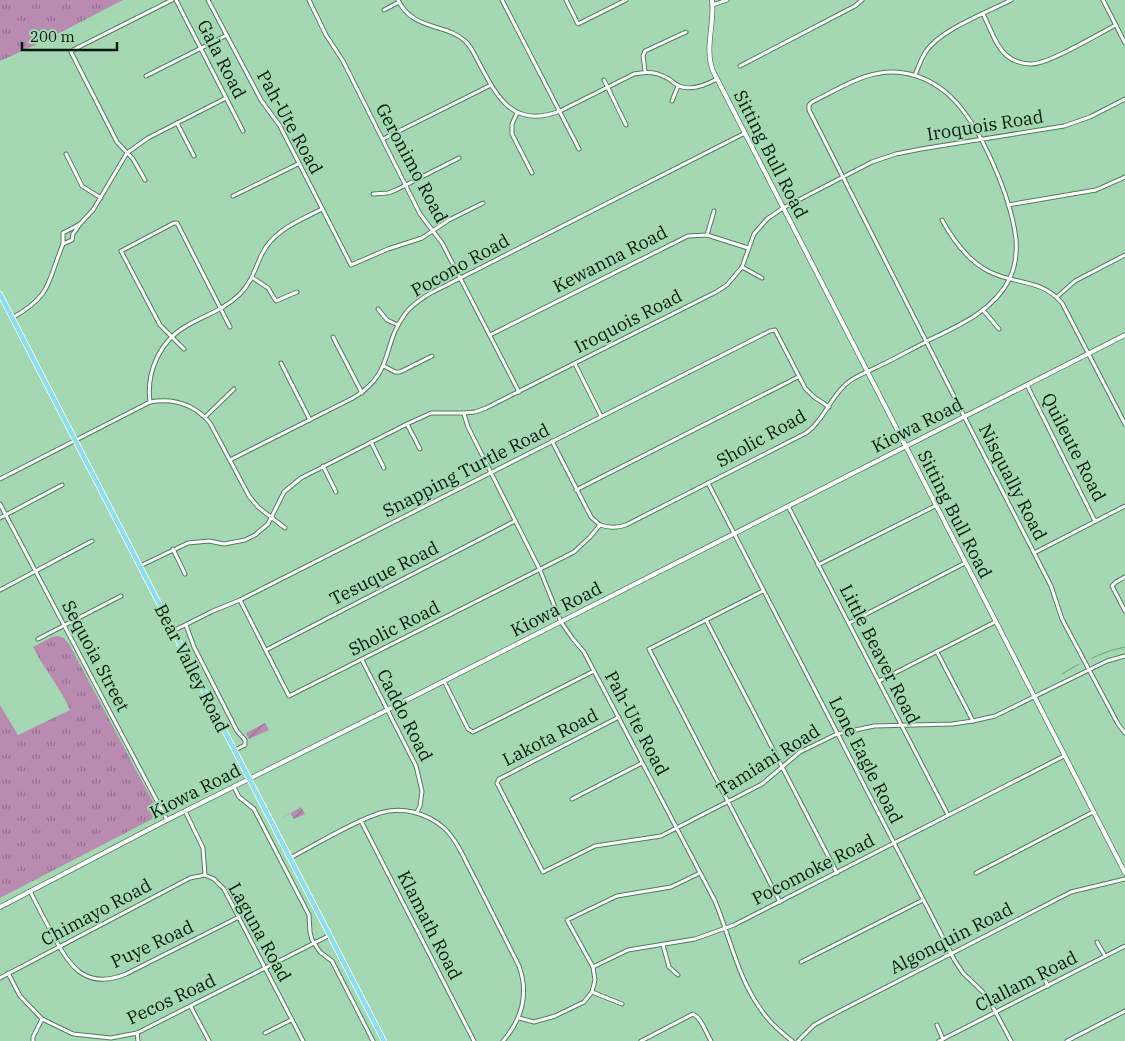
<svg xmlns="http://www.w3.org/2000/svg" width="1125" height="1041" font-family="'IBM Plex Serif',serif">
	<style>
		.grass { fill: url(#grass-tufts) }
		.garden { fill: url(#garden-furrows) }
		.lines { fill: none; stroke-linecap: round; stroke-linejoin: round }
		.stream { stroke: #6ba77d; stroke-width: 1 }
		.minor-casing { stroke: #4e7f5d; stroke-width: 5 }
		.tertiary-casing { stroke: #4e7f5d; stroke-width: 5.5 }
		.primary-casing { stroke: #fff; stroke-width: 6 }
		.minor { stroke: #fff; stroke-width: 3 }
		.tertiary { stroke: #fff; stroke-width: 4 }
		.primary { stroke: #8edfee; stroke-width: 4.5 }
		.labels { text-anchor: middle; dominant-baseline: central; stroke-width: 4; stroke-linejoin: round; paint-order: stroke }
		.street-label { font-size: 18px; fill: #061a0d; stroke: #a4d8b2 }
	</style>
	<defs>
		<pattern id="grass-tufts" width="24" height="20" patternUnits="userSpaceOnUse" patternTransform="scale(1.25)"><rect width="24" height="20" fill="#b98bb0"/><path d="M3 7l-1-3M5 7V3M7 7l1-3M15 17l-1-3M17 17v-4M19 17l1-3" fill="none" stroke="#94718e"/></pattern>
		<pattern id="garden-furrows" width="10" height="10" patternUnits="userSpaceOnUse" patternTransform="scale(1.25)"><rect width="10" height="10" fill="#b98bb0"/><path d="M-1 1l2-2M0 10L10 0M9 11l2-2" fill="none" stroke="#94718e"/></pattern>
	</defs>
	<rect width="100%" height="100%" fill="#a4d8b2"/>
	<g class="grass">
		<polygon points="0,0 123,0 42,42 0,61"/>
		<path d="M 58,636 L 64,638 L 69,644 L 160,815 L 0,898 L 0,705 L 18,735 L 70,710 C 60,687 44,669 33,647 L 52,637 Z"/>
	</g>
	<g class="garden">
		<polygon points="265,723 269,730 249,739 246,733"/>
		<polygon points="301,807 305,814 294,819 290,813 279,820"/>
	</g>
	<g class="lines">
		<g class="stream">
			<polyline points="1092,658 1109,651 1125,647"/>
			<polyline points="1062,674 1079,664"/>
		</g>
		<defs>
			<g id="minor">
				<polyline points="176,0 243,131"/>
				<polyline points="208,0 261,100 280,126 351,265 388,249 422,238 449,220 483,203"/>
				<polyline points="309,0 326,35 343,61 420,214 442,243 519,392"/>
				<path d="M 398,0 C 413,31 446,23 465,41 C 472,47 475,56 479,63 C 498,99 514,129 560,111 L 634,74 C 647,71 657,72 669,79 C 672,81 675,84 679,86 C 691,91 706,85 717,79"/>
				<polyline points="502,0 579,149"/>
				<polyline points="566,0 578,24 626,0"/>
				<polyline points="1103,0 1125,43"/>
				<polyline points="712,5 727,0"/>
				<polyline points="384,10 399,2"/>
				<path d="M 983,14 C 990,27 995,45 1006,55 C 1013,61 1022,64 1031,64 C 1049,64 1098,34 1116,25"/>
				<polyline points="740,66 855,6 862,0"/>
				<polyline points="645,71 643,56 645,51 686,32"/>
				<path d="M 915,75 C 919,66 921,58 927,50 C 942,29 988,12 1011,0"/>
				<polyline points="146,76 227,35"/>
				<polyline points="604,80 626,125"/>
				<polyline points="672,101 678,86"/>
				<polyline points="517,113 512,124 512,134 532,173"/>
				<polyline points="177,123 194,156"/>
				<polyline points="383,139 491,85"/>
				<polyline points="66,154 82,186 101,198"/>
				<polyline points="145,180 133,159 117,142 71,52 73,50 172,0"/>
				<polyline points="373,194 388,193 396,190 459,158"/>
				<polyline points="233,196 298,164"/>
				<polyline points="1008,205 1096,190 1125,177"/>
				<path d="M 942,220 C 953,240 967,260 988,271 C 1014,285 1041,278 1062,303 L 1125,424"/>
				<polyline points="80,224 93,210 127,153 148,138 226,98"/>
				<polygon points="80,224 73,234 72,240 63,244 63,233"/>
				<polyline points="707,235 714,211"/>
				<polyline points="742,267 762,278"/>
				<polyline points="253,278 268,288 276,301 297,292"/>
				<polyline points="1057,297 1075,281 1125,255"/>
				<polyline points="378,309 387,320 398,325"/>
				<polyline points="983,310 999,329"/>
				<path d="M 12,318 C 53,295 47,282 63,244"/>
				<polyline points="490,335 688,236 707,235 748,248"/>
				<polyline points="333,337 362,393"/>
				<polyline points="184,349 160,325 121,251 174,223 177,223 230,327"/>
				<polyline points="281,363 310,420"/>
				<polyline points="575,364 601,416"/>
				<polyline points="384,366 395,372 400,372 432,356"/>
				<polyline points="1027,385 1095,521"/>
				<path d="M 150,402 C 146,372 160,340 188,325 C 206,315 225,309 240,294 C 252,282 255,268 262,254 C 273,230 301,220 322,209"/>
				<path d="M 464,414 L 468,427 L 540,570 L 561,622 L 573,639 L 584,652 L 715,901 C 730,937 738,979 762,1011 C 770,1023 781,1032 792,1041"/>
				<polyline points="205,417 234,389"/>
				<polyline points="407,424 420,449"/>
				<polyline points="552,441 591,517 600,525"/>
				<polyline points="371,442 384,468"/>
				<path d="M 230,460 L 353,398 C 395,373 381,346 405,314 C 411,305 420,300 429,294 L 745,133"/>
				<polyline points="323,466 336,492"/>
				<path d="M 0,479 L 150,402 C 174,398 194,404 210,423 L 249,496 L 258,507 L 285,528"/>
				<polyline points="708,483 955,961 963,973 987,996 1011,1041"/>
				<polyline points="576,490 798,377"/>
				<polyline points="0,504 167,820"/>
				<polyline points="788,506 948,815"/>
				<polyline points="0,518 62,485"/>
				<polyline points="173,549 185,574"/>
				<polyline points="1034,553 1125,506"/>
				<polyline points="818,565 935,506"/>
				<polyline points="140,566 188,543 209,541 224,544 245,540 255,535 268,524 284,492 301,478 407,424 431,413 464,413 475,412 486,408 716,292 727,285 742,267 754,234 767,219 783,208 872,162 896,154 921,149 1064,126 1090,117 1125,99"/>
				<polyline points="1125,577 1116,582 1112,586 1125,611"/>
				<polyline points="0,590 92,541"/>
				<polyline points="763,591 649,649 780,902"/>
				<path d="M 240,600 L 289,696 L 574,552 L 590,537 L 600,525 C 609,528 617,528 626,525 L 806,433 C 823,421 829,400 845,385 C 853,377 865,373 875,368 C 892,360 908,351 924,343 L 929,340 C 958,326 993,311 1009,280 C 1015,268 1017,253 1016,239 C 1011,198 981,125 950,96 C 937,84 922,76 904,73 C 870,67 841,88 812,102 L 809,105 L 809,110 L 966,420 L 1051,586 L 1062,619 L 1118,724 L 1125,733"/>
				<polyline points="706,620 837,873"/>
				<polyline points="849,623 965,563"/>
				<polyline points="186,625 194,647 237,731 245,740 245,745 235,750"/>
				<polyline points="173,631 213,611 240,600 770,331 775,330 805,388 814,397 829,407"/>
				<polyline points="38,639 121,596"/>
				<polyline points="266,650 515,521"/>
				<polyline points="937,652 973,721"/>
				<polyline points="362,660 416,766 422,791 420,806 417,812"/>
				<polyline points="444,681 468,729 473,732 594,671"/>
				<polyline points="879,681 995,622"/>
				<polyline points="619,717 499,779 497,783 543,872 595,846 661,836 762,784 800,752 837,734 874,726 952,724 973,721 995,716 1107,661 1125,656"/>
				<polyline points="234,787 239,797 254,809 309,915 310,932 312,940 320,952 332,961 373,1041"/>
				<polyline points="572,799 642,763"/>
				<polyline points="185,811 203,848 205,875 214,879 224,889 303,1041"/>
				<polyline points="361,821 474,1041"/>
				<path d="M 290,858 C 317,844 352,822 380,813 C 402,806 427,813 444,828 C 458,841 465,861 474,877 C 489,907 504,936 519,966 C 529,994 522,1019 503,1041"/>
				<polyline points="976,873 1093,812"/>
				<path d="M 30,891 C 37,905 44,919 52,933 C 68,965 85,991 126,974 L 239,917"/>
				<polyline points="1097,942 1105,956"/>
				<polyline points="663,945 669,967 678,975"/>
				<polyline points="801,962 923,900"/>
				<polyline points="593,967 628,950 695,939 734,925 1064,756"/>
				<polyline points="1041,972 1048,986"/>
				<polyline points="8,973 20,996 42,1019 73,1034 111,1038 137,1033 330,935"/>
				<polyline points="0,978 190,878 205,875"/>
				<polyline points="592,992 622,1004"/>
				<polyline points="191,1007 209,1041"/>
				<polyline points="519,1018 534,1022 555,1016 584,1002 592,992 595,980 593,967 567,920 617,896 671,887 700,873"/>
				<polyline points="937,1025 943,1039"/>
				<polyline points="137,1033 138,1041"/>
				<polyline points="265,1033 291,1020"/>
				<polyline points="33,1041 33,1037 42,1019"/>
				<path d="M 641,1041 L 693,1014 C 701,1017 706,1033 711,1041"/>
				<polyline points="798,1041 814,1025 834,1014 1071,892 1125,879"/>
				<polyline points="939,1041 1125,946"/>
				<polyline points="1067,1041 1125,1011"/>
			</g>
			<g id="tertiary">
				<path d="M 712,0 C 715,24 704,48 713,71 L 1125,873"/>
				<polyline points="0,907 167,820 387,710 1125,335"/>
			</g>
			<polyline id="primary" points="0,294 384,1041"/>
		</defs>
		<use href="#minor" class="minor-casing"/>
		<use href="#tertiary" class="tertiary-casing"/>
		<use href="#primary" class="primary-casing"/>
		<use href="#minor" class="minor"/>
		<use href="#tertiary" class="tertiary"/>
		<use href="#primary" class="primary"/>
	</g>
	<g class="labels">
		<g class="street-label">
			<text transform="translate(222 59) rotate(63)">Gala Road</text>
			<text transform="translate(290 122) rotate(61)">Pah-Ute Road</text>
			<text transform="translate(985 125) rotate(-9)">Iroquois Road</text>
			<text transform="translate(771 154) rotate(63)">Sitting Bull Road</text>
			<text transform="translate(412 163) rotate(62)">Geronimo Road</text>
			<text transform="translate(610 259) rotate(-27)">Kewanna Road</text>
			<text transform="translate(460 265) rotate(-29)">Pocono Road</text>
			<text transform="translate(628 321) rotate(-27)">Iroquois Road</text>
			<text transform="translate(917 425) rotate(-27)">Kiowa Road</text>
			<text transform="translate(761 438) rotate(-29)">Sholic Road</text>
			<text transform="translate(1074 447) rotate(63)">Quileute Road</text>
			<text transform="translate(466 470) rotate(-27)">Snapping Turtle Road</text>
			<text transform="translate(1013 482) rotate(63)">Nisqually Road</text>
			<text transform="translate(955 514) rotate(63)">Sitting Bull Road</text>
			<text transform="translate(384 573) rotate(-27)">Tesuque Road</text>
			<text transform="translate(556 609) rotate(-27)">Kiowa Road</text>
			<text transform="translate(394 628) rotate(-27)">Sholic Road</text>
			<text transform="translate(880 654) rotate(63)">Little Beaver Road</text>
			<text transform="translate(96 656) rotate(62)">Sequoia Street</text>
			<text transform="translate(192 668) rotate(63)">Bear Valley Road</text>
			<text transform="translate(405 715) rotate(63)">Caddo Road</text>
			<text transform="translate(637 723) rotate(62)">Pah-Ute Road</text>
			<text transform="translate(550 737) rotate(-27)">Lakota Road</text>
			<text transform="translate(768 760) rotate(-32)">Tamiani Road</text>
			<text transform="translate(866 760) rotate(63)">Lone Eagle Road</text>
			<text transform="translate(195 791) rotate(-27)">Kiowa Road</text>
			<text transform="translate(813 869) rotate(-27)">Pocomoke Road</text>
			<text transform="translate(96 912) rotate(-28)">Chimayo Road</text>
			<text transform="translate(430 925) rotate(63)">Klamath Road</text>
			<text transform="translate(260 932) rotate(61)">Laguna Road</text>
			<text transform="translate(951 938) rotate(-27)">Algonquin Road</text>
			<text transform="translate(152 944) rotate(-25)">Puye Road</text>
			<text transform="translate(1026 981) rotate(-27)">Clallam Road</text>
			<text transform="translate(171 999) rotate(-25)">Pecos Road</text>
		</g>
	</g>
	<path d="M22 42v8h95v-8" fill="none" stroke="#061a0d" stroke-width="2.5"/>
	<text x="30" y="42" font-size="15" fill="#061a0d" stroke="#a4d8b2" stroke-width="4" paint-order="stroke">200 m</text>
</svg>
